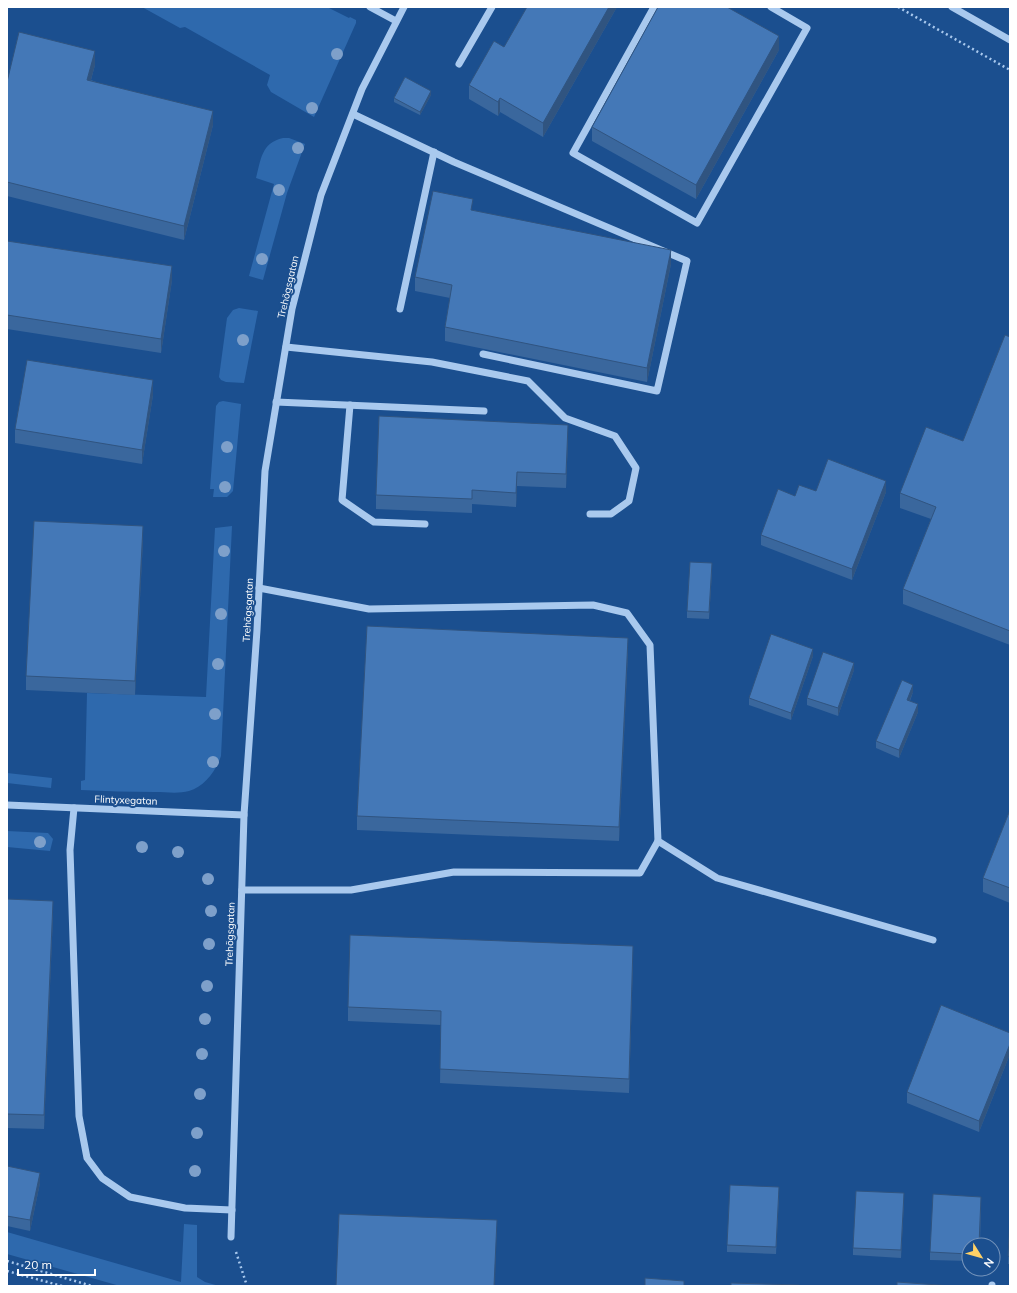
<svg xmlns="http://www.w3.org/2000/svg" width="1017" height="1293" font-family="Mulish,sans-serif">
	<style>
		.green { fill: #2e69ad }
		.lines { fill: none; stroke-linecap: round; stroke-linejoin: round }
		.path { stroke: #a9c9ee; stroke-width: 2.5; stroke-dasharray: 2 3; stroke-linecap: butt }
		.minor { stroke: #a9c9ee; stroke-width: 7 }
		.tree { fill: #7ea0ca }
		.wall { fill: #3a679d }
		.shaded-wall { fill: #305480 }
		.building { fill: #4478b7; stroke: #305480 }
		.labels { text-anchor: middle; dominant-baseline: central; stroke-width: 4; stroke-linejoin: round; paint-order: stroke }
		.street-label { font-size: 10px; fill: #fff; stroke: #1b4f8f }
	</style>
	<rect width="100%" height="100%" fill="#1b4f8f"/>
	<g class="green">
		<polygon points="142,7 327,7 349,18 350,17 356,20 356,23 314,117 271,92 267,85 270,75 185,27 180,28"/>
		<path d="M 283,138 L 289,138 L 305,144 L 287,193 L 263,280 L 249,276 L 274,184 L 256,178 C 261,160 261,143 283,138 Z"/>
		<polygon points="239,308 258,311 244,383 226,382 221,380 219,377 227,318 233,310"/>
		<polygon points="223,401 241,404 233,491 227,497 213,497 214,489 210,489 216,406 219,402"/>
		<path d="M 232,526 L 221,756 C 216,771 204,787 189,791 C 178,794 166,792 155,792 C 130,792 106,791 81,790 L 81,781 L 85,780 L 87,693 L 206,697 L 215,528 Z"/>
		<polygon points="7,773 52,778 51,788 7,783"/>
		<polygon points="7,831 48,833 53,839 50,851 7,847"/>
		<polygon points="184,1224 197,1225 197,1277 205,1282 219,1286 120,1286 7,1254 7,1232 181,1282"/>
	</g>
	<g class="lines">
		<g class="path">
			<polyline points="898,7 1010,70"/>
			<polyline points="236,1252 247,1286"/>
			<polyline points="7,1261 92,1286"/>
			<polyline points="7,1271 62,1286"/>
		</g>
		<g class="minor">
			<polyline points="370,7 396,21"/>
			<polyline points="654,7 573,153 697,223 807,28 771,7"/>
			<polyline points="952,7 1010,40"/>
			<polyline points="459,64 492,7"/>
			<polyline points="353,114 454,162 687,261 657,391 483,354"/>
			<polyline points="400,309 434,152"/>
			<polyline points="286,347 432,362 528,381 565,418 615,436 636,468 629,501 611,514 590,514"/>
			<polyline points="276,402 484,411"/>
			<polyline points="350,405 342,500 374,522 425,524"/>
			<polyline points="259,588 369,609 593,605 627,613 650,645 658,841 717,878 933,940"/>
			<polyline points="7,805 244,815"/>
			<polyline points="74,808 70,850 79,1116 87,1158 102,1178 130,1197 185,1208 232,1210"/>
			<polyline points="242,890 351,890 454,872 640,873 658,841"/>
			<polyline points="231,1237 244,815 257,630 265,471 292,309 321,195 362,89 404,7"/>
			<polyline points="992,1286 992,1285"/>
		</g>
	</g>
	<g class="tree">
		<circle cx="337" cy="54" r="6"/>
		<circle cx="312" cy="108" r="6"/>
		<circle cx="298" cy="148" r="6"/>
		<circle cx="279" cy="190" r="6"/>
		<circle cx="262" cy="259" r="6"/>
		<circle cx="243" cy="340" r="6"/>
		<circle cx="227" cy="447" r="6"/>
		<circle cx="225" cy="487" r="6"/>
		<circle cx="224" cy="551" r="6"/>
		<circle cx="221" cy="614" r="6"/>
		<circle cx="218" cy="664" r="6"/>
		<circle cx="215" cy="714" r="6"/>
		<circle cx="213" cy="762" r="6"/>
		<circle cx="40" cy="842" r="6"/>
		<circle cx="142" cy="847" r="6"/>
		<circle cx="178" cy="852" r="6"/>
		<circle cx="208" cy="879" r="6"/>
		<circle cx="211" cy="911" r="6"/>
		<circle cx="209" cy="944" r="6"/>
		<circle cx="207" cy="986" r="6"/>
		<circle cx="205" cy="1019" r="6"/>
		<circle cx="202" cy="1054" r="6"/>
		<circle cx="200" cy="1094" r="6"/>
		<circle cx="197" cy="1133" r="6"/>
		<circle cx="195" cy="1171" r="6"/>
	</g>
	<g class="wall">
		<polygon points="617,7 543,137 500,112 498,116 469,99 469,85"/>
		<polygon points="779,50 696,199 592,141 592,127"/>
		<polygon points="95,65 91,80 213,125 184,240 7,196 7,82"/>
		<polygon points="431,95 420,115 394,102 394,98"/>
		<polygon points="473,210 671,264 647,382 445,341 445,327 450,298 415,291 415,277"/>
		<polygon points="7,241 172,280 161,353 7,329"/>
		<polygon points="1010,337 1010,645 903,604 903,589 931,519 900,508 900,493 963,441"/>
		<polygon points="153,395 142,464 15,443 15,429"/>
		<polygon points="568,439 566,488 517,486 516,507 472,504 472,513 376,509 376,495"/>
		<polygon points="816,491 886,492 852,580 761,545 761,535 795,496"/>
		<polygon points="143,540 135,695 26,690 26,676"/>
		<polygon points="712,571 709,619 687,618 687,611"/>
		<polygon points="628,652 619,841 357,830 357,816"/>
		<polygon points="813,656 791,720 749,705 749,698"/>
		<polygon points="854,670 838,716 807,705 807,698"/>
		<polygon points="913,692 910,701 918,712 899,758 876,748 876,741"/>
		<polygon points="1010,810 1010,903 983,892 983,878"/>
		<polygon points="7,899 53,915 44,1129 7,1128"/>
		<polygon points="633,960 629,1093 440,1083 441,1025 348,1021 348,1007"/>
		<polygon points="1010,1033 1010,1054 979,1132 907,1103 907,1092"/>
		<polygon points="7,1166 40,1183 30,1231 7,1226"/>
		<polygon points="779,1194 776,1254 727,1252 727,1245"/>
		<polygon points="904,1200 901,1258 853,1255 853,1248"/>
		<polygon points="981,1204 980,1245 969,1245 969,1261 930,1260 930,1252"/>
		<polygon points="1010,1218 1010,1264 1008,1264"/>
	</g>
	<g class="shaded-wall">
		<polygon points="609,7 617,7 543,137 543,123"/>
		<polygon points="779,36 779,50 696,199 696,185"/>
		<polygon points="95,51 95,65 87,94 87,80"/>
		<polygon points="431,91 431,95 420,115 420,112"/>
		<polygon points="500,98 500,112 498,116 498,102"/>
		<polygon points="213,111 213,125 184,240 184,226"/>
		<polygon points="671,250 671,264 647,382 647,368"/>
		<polygon points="172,266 172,280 161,353 161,339"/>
		<polygon points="153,380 153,395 142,464 142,450"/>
		<polygon points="568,425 568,439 566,488 566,474"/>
		<polygon points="517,472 517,486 516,507 516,493"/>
		<polygon points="886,481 886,492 852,580 852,569"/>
		<polygon points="143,526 143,540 135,695 135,681"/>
		<polygon points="712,563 712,571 709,619 709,612"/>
		<polygon points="628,638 628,652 619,841 619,827"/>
		<polygon points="813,649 813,656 791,720 791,713"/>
		<polygon points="854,663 854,670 838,716 838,708"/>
		<polygon points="913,685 913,692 907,707 907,700"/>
		<polygon points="918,704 918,712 899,758 899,750"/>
		<polygon points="53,901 53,915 44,1129 44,1115"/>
		<polygon points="633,946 633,960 629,1093 629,1079"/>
		<polygon points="1010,1044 1010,1054 979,1132 979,1121"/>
		<polygon points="40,1173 40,1183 30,1231 30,1220"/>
		<polygon points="904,1193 904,1200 901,1258 901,1250"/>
		<polygon points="497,1220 495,1286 494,1286"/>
	</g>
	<g class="building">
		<polygon points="527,7 609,7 543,123 500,98 498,102 469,85 494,41 504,47"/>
		<polygon points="658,7 727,7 779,36 696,185 592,127"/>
		<polygon points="19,32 95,51 87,80 213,111 184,226 7,182 7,82"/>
		<polygon points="405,77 431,91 420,112 394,98"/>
		<polygon points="433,191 473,199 471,210 671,250 647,368 445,327 452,285 415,277"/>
		<polygon points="7,241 172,266 161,339 7,315"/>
		<polygon points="1005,335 1010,337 1010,631 903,589 936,507 900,493 926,427 963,441"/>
		<polygon points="27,360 153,380 142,450 15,429"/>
		<polygon points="379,416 568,425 566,474 517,472 516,493 472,490 472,499 376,495"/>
		<polygon points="828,459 886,481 852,569 761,535 778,489 795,496 799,485 816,491"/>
		<polygon points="34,521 143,526 135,681 26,676"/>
		<polygon points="690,562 712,563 709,612 687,611"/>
		<polygon points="367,626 628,638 619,827 357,816"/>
		<polygon points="771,634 813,649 791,713 749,698"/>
		<polygon points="823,652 854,663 838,708 807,698"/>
		<polygon points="902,680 913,685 907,700 918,704 899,750 876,741"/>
		<polygon points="1010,810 1010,888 983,878"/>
		<polygon points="7,899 53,901 44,1115 7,1114"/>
		<polygon points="350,935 633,946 629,1079 440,1069 441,1011 348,1007"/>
		<polygon points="941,1005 1010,1033 1010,1044 979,1121 907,1092"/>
		<polygon points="7,1166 40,1173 30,1220 7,1216"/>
		<polygon points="730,1185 779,1187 776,1247 727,1245"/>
		<polygon points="856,1191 904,1193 901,1250 853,1248"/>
		<polygon points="933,1194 981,1197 979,1245 969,1245 969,1254 930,1252"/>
		<polygon points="339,1214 497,1220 494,1286 336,1286"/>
		<polygon points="1010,1218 1010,1257 1008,1256"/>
		<polygon points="645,1278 684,1281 684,1286 645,1286"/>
		<polygon points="897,1282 952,1286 897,1286"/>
		<polygon points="731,1283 799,1285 799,1286 731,1286"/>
	</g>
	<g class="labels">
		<g class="street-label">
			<text transform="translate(288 287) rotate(-77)">Trehögsgatan</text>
			<text transform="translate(248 610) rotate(-87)">Trehögsgatan</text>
			<text transform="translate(126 800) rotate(2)">Flintyxegatan</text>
			<text transform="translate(230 934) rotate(-88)">Trehögsgatan</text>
		</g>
	</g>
	<rect width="1017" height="1293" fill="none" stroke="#ffffff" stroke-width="16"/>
	<g transform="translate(981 1257) rotate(127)"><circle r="19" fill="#1b4f8f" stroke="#7695bc"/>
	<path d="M0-3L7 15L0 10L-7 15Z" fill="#ffd166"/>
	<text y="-6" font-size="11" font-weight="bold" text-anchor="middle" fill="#ffffff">N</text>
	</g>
	<path d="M18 1269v6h77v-6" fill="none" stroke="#ffffff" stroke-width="2"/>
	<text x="24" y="1269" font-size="12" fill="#ffffff" stroke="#1b4f8f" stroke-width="3" paint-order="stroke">20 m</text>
</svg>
